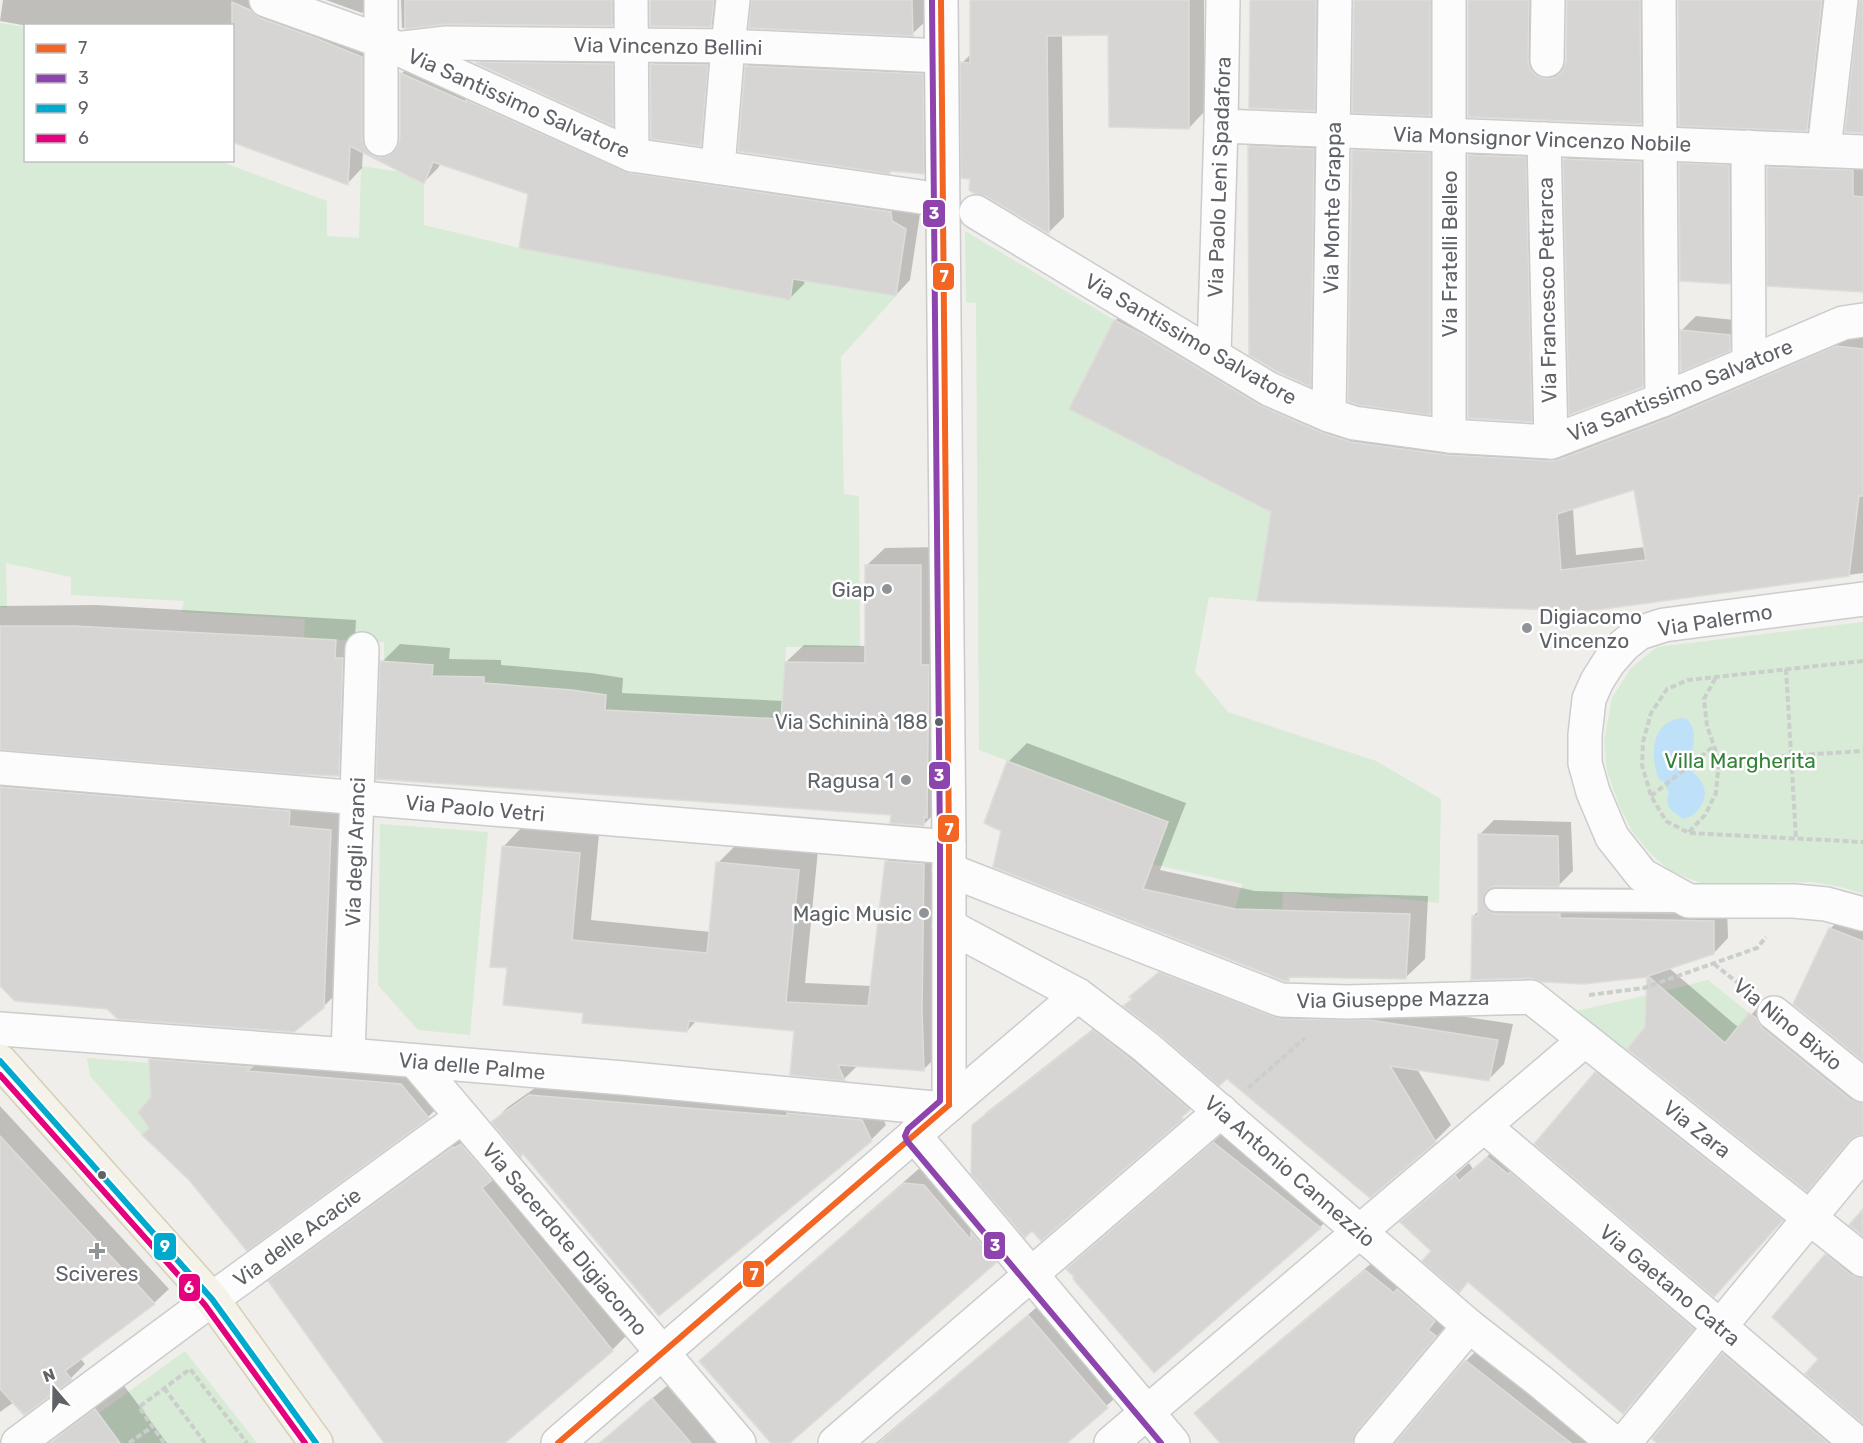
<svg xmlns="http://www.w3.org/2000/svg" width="1863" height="1443" font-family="Rubik,sans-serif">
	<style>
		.green { fill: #d8ebd6 }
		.water { fill: #bfe0f9 }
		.shadow { fill: #0003; fill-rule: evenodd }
		.building { fill: #d6d5d3; stroke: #deddd9; stroke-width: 1.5; fill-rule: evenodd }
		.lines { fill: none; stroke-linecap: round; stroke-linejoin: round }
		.service-casing { stroke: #cbcccc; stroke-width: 26 }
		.minor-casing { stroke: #cbcccc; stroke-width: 36 }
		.secondary-casing { stroke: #cacacb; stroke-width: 36 }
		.primary-casing { stroke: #d7ceb8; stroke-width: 36 }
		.path { stroke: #cacfcc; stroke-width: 4; stroke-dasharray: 6 3; stroke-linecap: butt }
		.service { stroke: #fdfcfc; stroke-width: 22 }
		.minor { stroke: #fdfcfc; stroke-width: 33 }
		.secondary { stroke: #fdfcfc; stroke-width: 33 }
		.primary { stroke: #f4f2e9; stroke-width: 33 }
		.bus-1-casing { stroke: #fff; stroke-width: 10 }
		.bus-2-casing { stroke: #fff; stroke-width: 10 }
		.bus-3-casing { stroke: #fff; stroke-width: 10 }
		.bus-4-casing { stroke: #fff; stroke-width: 10 }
		.bus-1 { stroke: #f26522; stroke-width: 6 }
		.bus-2 { stroke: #8e44ad; stroke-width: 6 }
		.bus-3 { stroke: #00a9ce; stroke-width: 6 }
		.bus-4 { stroke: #e5007d; stroke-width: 6 }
		.poi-dot { fill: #919496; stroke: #fff; stroke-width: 2 }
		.bus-dot { fill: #5f6368; stroke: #fff; stroke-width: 2 }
		.labels { text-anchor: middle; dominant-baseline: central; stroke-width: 5; stroke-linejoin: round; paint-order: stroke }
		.bus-label { font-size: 20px; fill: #5f6368; stroke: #fff; text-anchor: end }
		.street-label { font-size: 21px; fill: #5f6368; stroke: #fff }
		.poi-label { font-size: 21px; fill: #5f6368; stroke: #fff; text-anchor: end }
		.park-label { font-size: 21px; fill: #348238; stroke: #fff }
		.line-badge { stroke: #fff; stroke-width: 2 }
		.badge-label { font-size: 16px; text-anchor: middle; font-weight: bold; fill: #fff }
	</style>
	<rect width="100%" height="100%" fill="#efeeea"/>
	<g class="green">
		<polygon points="0,23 25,27 26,160 219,161 327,201 327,236 359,238 361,166 401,172 424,184 424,225 519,248 789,300 793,279 896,296 841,357 844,494 859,496 860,647 786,647 781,723 605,710 605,695 572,690 484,683 484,677 432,676 433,665 384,662 384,642 304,638 305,619 181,612 184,601 71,595 71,577 6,563 7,608 0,607"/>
		<polygon points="965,231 1114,320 1069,409 1271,512 1257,601 1209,597 1195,672 1228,712 1376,761 1441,799 1439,903 1377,896 1341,899 1283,892 1282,911 1235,909 1242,884 1152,864 1168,822 979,750 976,303 966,302"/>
		<polygon points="1863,622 1863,894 1841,887 1812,882 1703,884 1670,871 1650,853 1632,831 1619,805 1607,771 1604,741 1612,698 1631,668 1657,647"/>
		<polygon points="380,824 488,832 470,1035 418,1030 378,985"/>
		<polygon points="1708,980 1749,1013 1725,1043 1691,1013 1651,1020 1625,1051 1575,1011 1648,995"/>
		<polygon points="87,1058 150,1063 151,1097 138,1112 149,1128 142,1135 90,1076"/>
		<polygon points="185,1351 257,1443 120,1443 98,1414"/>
	</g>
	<path class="water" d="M 1682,718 L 1687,719 C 1699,732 1692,743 1692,758 C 1692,763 1693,768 1693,773 C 1696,775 1698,777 1700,780 C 1712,794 1700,815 1684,819 C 1672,812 1664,807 1669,792 L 1663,781 L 1659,780 C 1650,756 1650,722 1682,718 Z"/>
	<g class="shadow">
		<polygon points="3,0 270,0 376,43 387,141 400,143 401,74 416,60 644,159 906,207 920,214 910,280 896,295 805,279 804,284 789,299 530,193 441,163 438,168 424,182 363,151 362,168 348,183 232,26 28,26 0,21"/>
		<polygon points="326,0 375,0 362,13"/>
		<polygon points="401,0 626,0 626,10 612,25 447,23 402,28"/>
		<polygon points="651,0 726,0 725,11 711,26"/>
		<polygon points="753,0 926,0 927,20 912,34"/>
		<polygon points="971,0 1204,0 1204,112 1189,128 1109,34 1062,34 1064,217 1049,232 962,63 971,54"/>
		<polygon points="1251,0 1331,0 1330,94 1314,110"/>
		<polygon points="1355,0 1446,0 1445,98 1430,114"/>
		<polygon points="1469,0 1544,0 1554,61 1564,64 1567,63 1568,0 1656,0 1656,107 1641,123 1469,116"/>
		<polygon points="1679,0 1835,0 1823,114 1807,129"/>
		<polygon points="489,51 624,53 624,113 613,124 478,63"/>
		<polygon points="666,51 721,51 714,130 700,144 652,65"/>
		<polygon points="761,52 936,60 937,159 923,173 892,169 889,172 747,66"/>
		<polygon points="1265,131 1329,133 1326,369 1310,385 1249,146"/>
		<polygon points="1365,139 1441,142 1441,401 1430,413 1353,151"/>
		<polygon points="1483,142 1539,144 1545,407 1531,421 1469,155"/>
		<polygon points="1574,150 1650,153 1652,377 1642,386 1565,159"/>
		<polygon points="1784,152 1863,155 1863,290 1768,167"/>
		<polygon points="1691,154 1739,156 1740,272 1729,283 1680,164"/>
		<path d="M 1131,305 L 1339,418 L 1567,446 L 1863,332 L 1863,573 L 1589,609 L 1273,512 L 1115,321 ZM 1635,488 L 1645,547 L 1576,555 L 1573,508 Z"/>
		<polygon points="1696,316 1744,321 1744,335 1729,349 1682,330"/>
		<polygon points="939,547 941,807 923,825 892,814 382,662 400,644 450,648 449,659 501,660 501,665 591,673 623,678 622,693 784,701 786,662 804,645 867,646 867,565 885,548"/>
		<polygon points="96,605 356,620 355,638 359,753 338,774 2,748 4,755 351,809 344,986 323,1007 108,1007 0,984 0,606"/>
		<polygon points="1027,743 1186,803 1160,870 1255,891 1428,896 1425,959 1405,978 1293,975 1288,980 1003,830 1008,762"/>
		<polygon points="1494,820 1571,822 1573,871 1559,885 1496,885 1498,893 1727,907 1728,938 1714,953 1669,968 1739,1028 1765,1000 1770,1004 1863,1084 1863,1134 1854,1136 1821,1176 1807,1190 1646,1027 1649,975 1473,916 1480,910 1480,834"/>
		<polygon points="523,826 599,834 591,920 711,932 718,863 738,843 818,850 805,983 872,986 887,861 907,841 943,844 944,1049 924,1069 858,1065 844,1079 792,1074 796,1029 697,1020 687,1031 584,1012 509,967 503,847"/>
		<polygon points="1844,915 1863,922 1863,1059 1830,929"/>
		<polygon points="1176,957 1297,1003 1387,1005 1513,1024 1504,1064 1488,1080 1417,1069 1451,1125 1435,1141 1131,997 1147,982"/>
		<polygon points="1108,1017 1196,1104 1041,1239 1032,1229 973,1126 987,1112"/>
		<polygon points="169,1041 420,1066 447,1098 428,1117 247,1249 151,1128 152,1097 151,1060"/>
		<polygon points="1610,1059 1795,1205 1728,1281 1536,1144 1596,1073"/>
		<polygon points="545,1081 877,1106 886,1125 871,1140 524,1152 493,1122 508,1107"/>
		<polygon points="0,1106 169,1289 154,1303 80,1358 85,1364 71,1378 24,1413 14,1402 0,1412"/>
		<polygon points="473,1129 631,1331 612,1350 502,1443 386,1443 270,1281 289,1262"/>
		<polygon points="1228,1129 1334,1214 1320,1227 1076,1277 1068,1269 1082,1255"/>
		<polygon points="1501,1144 1706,1315 1637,1399 1623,1412 1402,1222 1469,1163 1473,1169"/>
		<polygon points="922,1166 1012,1245 996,1261 788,1443 773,1443 701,1361 717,1345"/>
		<polygon points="1840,1241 1863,1259 1863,1422 1820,1358 1774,1317"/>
		<polygon points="1380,1256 1449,1322 1370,1416 1366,1425 1373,1443 1222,1443 1210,1399"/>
		<polygon points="1043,1302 1121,1393 1064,1443 876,1443"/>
		<polygon points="1737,1340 1859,1443 1659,1443 1654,1439 1723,1354"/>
		<polygon points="1480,1347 1603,1443 1397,1443 1466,1361"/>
		<polygon points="122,1383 167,1443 51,1443 79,1416"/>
		<polygon points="667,1386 717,1443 599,1443"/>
	</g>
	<g class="building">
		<polygon points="405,0 612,0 612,26 447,24 405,29"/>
		<polygon points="650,0 714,0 711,27 650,26"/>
		<polygon points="751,0 912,0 913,36 749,28"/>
		<polygon points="970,0 1189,0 1189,129 1109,127 1108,35 1047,36 1049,234 986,196 975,194 969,190 970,179 961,178 960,62 970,63"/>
		<polygon points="1250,0 1316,0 1315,111 1249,108"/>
		<polygon points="1354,0 1430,0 1430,116 1352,113"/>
		<polygon points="1468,0 1529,0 1528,60 1530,69 1537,76 1547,79 1556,77 1563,70 1566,61 1567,0 1640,0 1641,124 1468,117"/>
		<polygon points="1678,0 1822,0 1807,131 1679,126"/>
		<polygon points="1859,0 1863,0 1863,133 1845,132"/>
		<polygon points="232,2 250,10 260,18 318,39 362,57 362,139 365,149 372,155 380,158 390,155 397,148 400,139 400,73 466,102 466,100 629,173 891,212 892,221 906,229 896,296 793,279 790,300 519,248 528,194 433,162 424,184 350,146 348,185 232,142"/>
		<polygon points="476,62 613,64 613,126 476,63"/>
		<polygon points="650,64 708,65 701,146 651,139"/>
		<polygon points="745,66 923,74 924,174 890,171 890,174 738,151"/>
		<polygon points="1248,146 1314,149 1311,387 1278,372 1249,355"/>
		<polygon points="1352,150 1430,153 1430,415 1358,405 1348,401"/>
		<polygon points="1468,155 1526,157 1532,422 1468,418"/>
		<polygon points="1563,159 1641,162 1643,387 1569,415"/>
		<polygon points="1679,163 1729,165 1730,284 1680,281"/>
		<polygon points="1767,167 1853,170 1853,196 1863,197 1863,292 1767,286"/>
		<path d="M 1114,320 L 1143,335 L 1259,405 L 1323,433 L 1351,442 L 1447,455 L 1550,461 L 1558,460 L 1669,418 L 1836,346 L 1863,349 L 1863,496 L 1859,496 L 1849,576 L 1589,611 L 1257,601 L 1271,512 L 1069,409 ZM 1634,490 L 1646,560 L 1561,570 L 1557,514 Z"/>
		<polygon points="1680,330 1730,335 1730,351 1681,372"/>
		<polygon points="865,565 921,565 921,665 929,665 927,818 924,817 924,826 890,823 891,815 376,779 380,661 433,665 432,676 484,677 484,683 572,690 606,695 605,710 781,719 785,662 865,663"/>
		<polygon points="0,626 74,626 336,640 335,658 343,658 339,776 293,774 0,750"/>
		<polygon points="1007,761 1168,822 1143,889 1235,909 1410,914 1406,979 1289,977 1289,981 1285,981 993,867 1001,831 984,823"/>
		<polygon points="0,787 290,811 289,826 331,830 324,1008 294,1032 118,1019 107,1009 15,1001 0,986"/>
		<polygon points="1478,834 1558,836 1559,887 1496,886 1490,888 1485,893 1483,901 1485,907 1490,912 1496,914 1560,914 1560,918 1714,921 1714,954 1648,976 1725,1043 1749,1013 1756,1018 1762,1028 1851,1100 1863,1103 1863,1135 1856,1136 1849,1141 1807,1192 1627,1049 1645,1027 1647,977 1584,984 1543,982 1530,978 1471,980 1472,916 1478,916"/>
		<polygon points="502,846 580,853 572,940 707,953 716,862 799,870 786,1002 868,1006 885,861 924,864 922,1009 924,1071 838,1065 845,1081 790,1075 794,1031 689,1021 687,1032 650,1029 582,1023 583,1013 503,1005 507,968 490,967"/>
		<polygon points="1829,928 1863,941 1863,1061 1793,1004"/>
		<polygon points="1159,972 1280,1019 1370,1020 1498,1040 1489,1081 1390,1066 1436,1142 1370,1198 1227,1079 1219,1086 1158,1033 1123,1006 1132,999 1129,997"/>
		<polygon points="1093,1030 1134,1062 1190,1110 1182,1117 1183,1119 1041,1241 1032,1231 1025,1238 971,1174 972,1125"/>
		<polygon points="149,1059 252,1067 247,1071 401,1084 429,1118 247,1251 189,1180 142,1135 149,1128 138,1112 151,1097"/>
		<polygon points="1595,1072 1783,1220 1714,1297 1534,1144"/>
		<polygon points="529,1095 787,1116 787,1113 862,1120 872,1141 659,1316 523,1154 521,1157 491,1122"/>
		<polygon points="0,1136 155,1304 65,1371 72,1380 24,1415 0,1389"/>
		<polygon points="1213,1142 1321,1228 1154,1373 1073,1279 1074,1277 1066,1269"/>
		<polygon points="461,1144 492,1180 482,1188 613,1351 505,1443 384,1443 268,1281 453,1147 454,1148"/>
		<polygon points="1487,1157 1508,1174 1510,1172 1694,1329 1623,1414 1468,1282 1459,1293 1422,1261 1431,1251 1400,1222 1455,1175 1459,1181"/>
		<polygon points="904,1183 924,1185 971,1240 971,1232 997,1262 790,1443 771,1443 699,1361"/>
		<polygon points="1863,1209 1863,1236 1849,1225"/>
		<polygon points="1825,1254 1851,1275 1863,1278 1863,1424 1805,1374 1818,1359 1772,1317"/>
		<polygon points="1365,1270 1394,1293 1397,1289 1435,1321 1428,1330 1436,1336 1357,1431 1353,1443 1220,1443 1194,1413"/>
		<polygon points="1028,1315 1108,1408 1067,1443 878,1443"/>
		<polygon points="1722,1353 1780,1403 1828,1443 1657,1443 1652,1439"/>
		<polygon points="1465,1360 1526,1408 1571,1443 1395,1443"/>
		<polygon points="652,1398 691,1443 600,1443"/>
		<polygon points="95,1409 120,1443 50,1443"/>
	</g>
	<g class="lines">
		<defs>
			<polyline id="service" points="1496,900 1685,901"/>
			<g id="minor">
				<polyline points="266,0 381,41 632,155 921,197"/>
				<polyline points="381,0 381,139"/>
				<polyline points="631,0 632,155"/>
				<polyline points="1449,0 1449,436"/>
				<polyline points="1659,0 1662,400"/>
				<polyline points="395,49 447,43 631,45 728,46 941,56"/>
				<polyline points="1547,60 1548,0"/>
				<polyline points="1221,126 1863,152"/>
				<polyline points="1544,139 1551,442"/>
				<polyline points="1748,147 1749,363"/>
				<polyline points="1824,150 1841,0"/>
				<polyline points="718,167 728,46 733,0"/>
				<polyline points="976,212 1269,389 1329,415 1354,423 1449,436 1551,442 1662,400 1843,323 1863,320"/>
				<polyline points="1214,354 1221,126 1223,0"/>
				<polyline points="1329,415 1335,0"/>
				<polyline points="1863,599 1664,625 1639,633 1624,645 1609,662 1597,681 1589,699 1585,735 1585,763 1593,792 1612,837 1642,875 1689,901 1794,901 1826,904 1863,914"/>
				<polyline points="0,768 949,847"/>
				<polyline points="949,870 1281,1000 1347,1002 1531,997 1863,1260"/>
				<polyline points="949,926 1078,995 1146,1047 1469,1326 1541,1382 1614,1443"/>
				<polyline points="1774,1013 1863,1085"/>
				<polyline points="0,1029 348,1055 623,1078 944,1109"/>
				<polyline points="348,1055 362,649"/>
				<polyline points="415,1061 739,1443"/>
				<polyline points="949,1105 1078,995"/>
				<polyline points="1484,1126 1857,1443"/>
				<polyline points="914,1135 1173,1443"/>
				<polyline points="18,1443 212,1299 462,1117"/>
				<polyline points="835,1443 1221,1111"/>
				<polyline points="1111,1443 1585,1040"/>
				<polyline points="1371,1443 1469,1326"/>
				<polyline points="1624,1443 1863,1153"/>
			</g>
			<polyline id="secondary" points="558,1443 949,1105 949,847 941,0"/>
			<polyline id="primary" points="0,1061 212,1299 316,1443"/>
		</defs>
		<use href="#service" class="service-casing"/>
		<use href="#minor" class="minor-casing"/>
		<use href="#secondary" class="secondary-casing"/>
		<use href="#primary" class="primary-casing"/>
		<g class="path">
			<polyline points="1863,661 1688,680 1667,689 1651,713 1643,742 1642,765 1651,796 1666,821 1689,833 1863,842"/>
			<polyline points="1786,669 1796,838"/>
			<polyline points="1719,760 1863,751"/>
			<polyline points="1651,796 1713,747"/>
			<polyline points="1689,832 1705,815 1716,793 1719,760 1707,726 1704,699 1716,677"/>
			<polyline points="1714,964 1748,991"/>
			<polyline points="1589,995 1644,988 1757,948 1766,937"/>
			<polyline points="1248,1088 1305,1038"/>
			<polyline points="164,1388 205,1443"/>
			<polyline points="129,1443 152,1427"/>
			<polyline points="164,1443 139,1407 190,1369 247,1443"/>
		</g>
		<use href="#service" class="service"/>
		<use href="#minor" class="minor"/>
		<use href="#secondary" class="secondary"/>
		<use href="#primary" class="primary"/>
		<defs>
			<g id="bus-1">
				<polyline points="941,0 949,847 949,1105"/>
				<polyline points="558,1443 949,1105"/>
			</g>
			<polyline id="bus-2" points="932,0 940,847 940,1101 908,1129 905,1136 907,1141 1161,1443"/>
			<polyline id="bus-3" points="0,1061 212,1299 316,1443"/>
			<polyline id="bus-4" points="0,1075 205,1305 305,1443"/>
		</defs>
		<use href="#bus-1" class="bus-1-casing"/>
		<use href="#bus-2" class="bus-2-casing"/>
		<use href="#bus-3" class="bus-3-casing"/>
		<use href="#bus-4" class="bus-4-casing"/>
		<use href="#bus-1" class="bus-1"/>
		<use href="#bus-2" class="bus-2"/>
		<use href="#bus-3" class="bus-3"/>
		<use href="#bus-4" class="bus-4"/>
	</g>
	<g class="poi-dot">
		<circle cx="887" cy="589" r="6"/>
		<circle cx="1527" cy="628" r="6"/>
		<circle cx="906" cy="780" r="6"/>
		<circle cx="924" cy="913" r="6"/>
		<path d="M94 1242h6v6h6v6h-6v6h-6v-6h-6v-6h6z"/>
	</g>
	<g class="bus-dot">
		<circle cx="939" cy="722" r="5"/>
		<circle cx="102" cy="1175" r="5"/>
	</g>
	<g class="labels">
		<g class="bus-label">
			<text x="928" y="722">Via Schininà 188</text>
		</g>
		<g class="street-label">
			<text transform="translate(668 46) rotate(1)">Via Vincenzo Bellini</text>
			<text transform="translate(519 103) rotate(24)">Via Santissimo Salvatore</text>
			<text transform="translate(1542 139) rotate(2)">Via Monsignor Vincenzo Nobile</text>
			<text transform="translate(1219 177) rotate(-88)">Via Paolo Leni Spadafora</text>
			<text transform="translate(1332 208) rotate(-89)">Via Monte Grappa</text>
			<text transform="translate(1449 254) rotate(-90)">Via Fratelli Belleo</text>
			<text transform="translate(1547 290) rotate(-91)">Via Francesco Petrarca</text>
			<text transform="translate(1191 339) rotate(30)">Via Santissimo Salvatore</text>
			<text transform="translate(1680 390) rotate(-22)">Via Santissimo Salvatore</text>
			<text transform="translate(1715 620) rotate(-9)">Via Palermo</text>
			<text transform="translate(475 808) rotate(5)">Via Paolo Vetri</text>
			<text transform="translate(355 852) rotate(-88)">Via degli Aranci</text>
			<text transform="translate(1393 999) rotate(-1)">Via Giuseppe Mazza</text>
			<text transform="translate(1788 1024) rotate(39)">Via Nino Bixio</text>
			<text transform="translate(472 1066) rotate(5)">Via delle Palme</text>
			<text transform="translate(1697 1129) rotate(38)">Via Zara</text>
			<text transform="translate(1290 1171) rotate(41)">Via Antonio Cannezzio</text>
			<text transform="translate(297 1237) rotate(-36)">Via delle Acacie</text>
			<text transform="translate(565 1239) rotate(50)">Via Sacerdote Digiacomo</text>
			<text transform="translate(1670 1285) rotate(40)">Via Gaetano Catra</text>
		</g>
		<g class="poi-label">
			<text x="875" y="589">Giap</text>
			<text x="1539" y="616" text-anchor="start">Digiacomo<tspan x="1539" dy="24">Vincenzo</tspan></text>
			<text x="894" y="780">Ragusa 1</text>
			<text x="912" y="913">Magic Music</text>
			<text x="97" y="1273" text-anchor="middle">Sciveres</text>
		</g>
		<g class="park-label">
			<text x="1740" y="760">Villa Margherita</text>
		</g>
	</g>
	<g class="line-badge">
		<rect x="922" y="199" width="24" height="29" rx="6" fill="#8e44ad"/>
		<rect x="932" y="262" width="23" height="29" rx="6" fill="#f26522"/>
		<rect x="928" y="761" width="23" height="29" rx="6" fill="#8e44ad"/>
		<rect x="937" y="814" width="23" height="29" rx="6" fill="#f26522"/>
		<rect x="983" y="1231" width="23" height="29" rx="6" fill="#8e44ad"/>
		<rect x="153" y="1232" width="24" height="29" rx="6" fill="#00a9ce"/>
		<rect x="742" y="1260" width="23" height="28" rx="6" fill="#f26522"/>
		<rect x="178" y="1273" width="23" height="29" rx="6" fill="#e5007d"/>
	</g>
	<g class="badge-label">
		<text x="934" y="219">3</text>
		<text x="944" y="282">7</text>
		<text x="939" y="781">3</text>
		<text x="949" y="835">7</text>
		<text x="995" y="1251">3</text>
		<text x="165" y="1252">9</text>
		<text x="754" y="1280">7</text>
		<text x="189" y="1293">6</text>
	</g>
	<rect x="24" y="24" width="210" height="138" fill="#ffffff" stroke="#bfc1c3" stroke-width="1.5"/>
	<rect x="36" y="44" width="30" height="9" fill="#f26522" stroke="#bfc1c3" stroke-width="1.5"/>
	<text x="78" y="54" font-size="18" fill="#5f6368">7</text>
	<rect x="36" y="74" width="30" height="9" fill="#8e44ad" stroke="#bfc1c3" stroke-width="1.5"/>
	<text x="78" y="84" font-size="18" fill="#5f6368">3</text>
	<rect x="36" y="104" width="30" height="9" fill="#00a9ce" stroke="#bfc1c3" stroke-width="1.5"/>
	<text x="78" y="114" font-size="18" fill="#5f6368">9</text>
	<rect x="36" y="134" width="30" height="9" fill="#e5007d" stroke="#bfc1c3" stroke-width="1.5"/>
	<text x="78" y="144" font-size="18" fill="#5f6368">6</text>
	<g transform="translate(54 1389) rotate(340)" stroke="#ffffff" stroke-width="4.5" paint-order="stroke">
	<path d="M0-4.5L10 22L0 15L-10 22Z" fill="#5f6368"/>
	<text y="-9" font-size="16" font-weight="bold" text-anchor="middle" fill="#5f6368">N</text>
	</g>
</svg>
